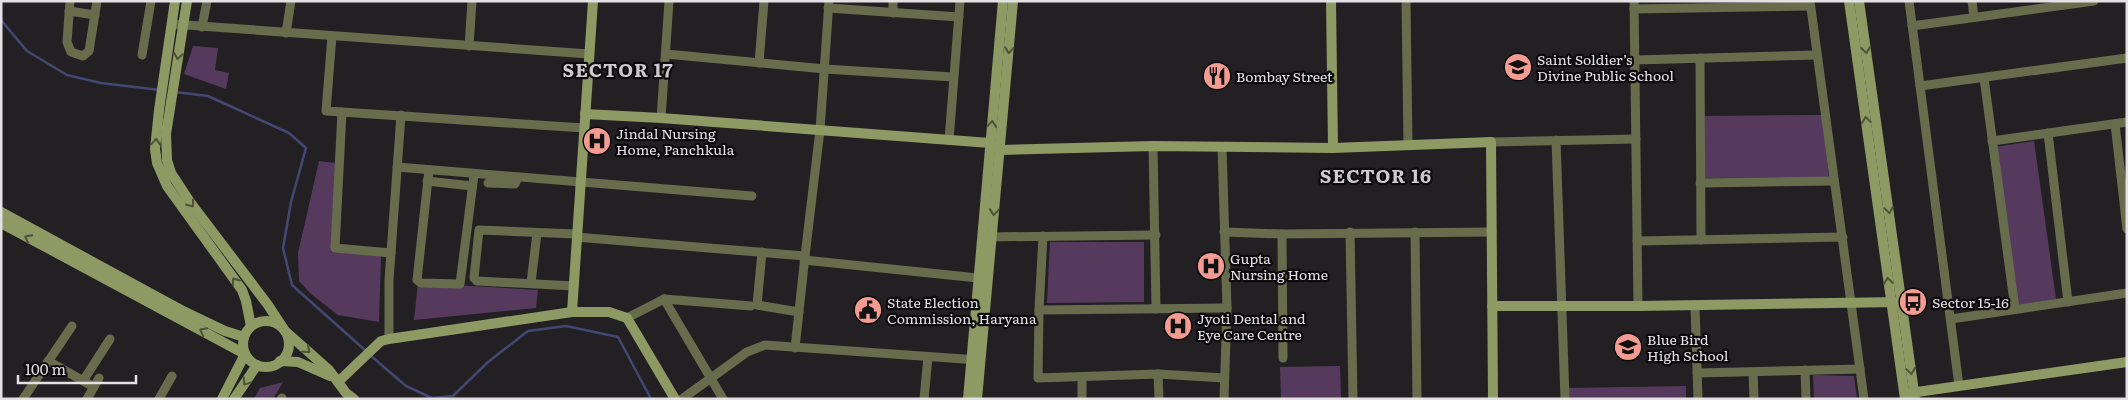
<svg xmlns="http://www.w3.org/2000/svg" width="2128" height="400" font-family="Literata,serif">
	<style>
		.green { fill: #563a5e }
		.lines { fill: none; stroke-linecap: round; stroke-linejoin: round }
		.stream { stroke: #444772; stroke-width: 2.5 }
		.street { stroke: #676d4c; stroke-width: 9 }
		.secondary { stroke: #8f9963; stroke-width: 10 }
		.oneway { stroke: #4e5238 }
		.labels { text-anchor: middle; dominant-baseline: central; stroke-width: 4.5; stroke-linejoin: round; paint-order: stroke }
		.poi-label { font-size: 14px; fill: #e3e1e3; stroke: #0c0a0c; text-anchor: start }
		.district-label { font-size: 19px; font-weight: bold; letter-spacing: 1px; fill: #cecbcf; stroke: #0c0a0c }
	</style>
	<rect width="100%" height="100%" fill="#232024"/>
	<g class="green">
		<polygon points="193,46 218,48 215,70 229,73 226,89 184,74"/>
		<polygon points="1822,115 1829,177 1705,178 1704,116"/>
		<polygon points="2034,141 2056,299 2017,305 1995,147"/>
		<polygon points="319,161 336,163 331,252 381,256 379,322 338,315 311,294 299,281 298,253"/>
		<polygon points="1050,242 1144,242 1144,302 1047,303"/>
		<polygon points="418,283 538,290 536,308 414,320"/>
		<polygon points="1340,366 1341,399 1281,399 1280,367"/>
		<polygon points="1813,375 1854,376 1857,399 1814,399"/>
		<polygon points="283,382 273,399 254,399 260,388"/>
		<polygon points="1686,386 1686,399 1567,399 1567,388"/>
	</g>
	<g class="lines">
		<g class="stream">
			<polyline points="1,20 27,51 67,75 101,83 160,90"/>
			<polyline points="175,92 208,96 289,133 306,148 291,202 283,248 292,285 366,351"/>
			<polyline points="370,355 406,386 432,398 453,396 488,362 528,331 566,326 618,337 651,399"/>
		</g>
		<g class="street">
			<polyline points="70,1 67,42 71,52 83,56 89,51 97,1"/>
			<polyline points="1406,1 1408,145"/>
			<polyline points="1634,1 1638,306"/>
			<polyline points="1810,1 1864,399"/>
			<polyline points="1909,1 1959,386"/>
			<polyline points="1972,1 1974,17"/>
			<polyline points="828,8 959,17"/>
			<polyline points="1634,9 1810,6"/>
			<polyline points="69,11 95,15"/>
			<polyline points="893,13 893,1"/>
			<polyline points="172,24 589,54"/>
			<polyline points="1912,26 2094,1"/>
			<polyline points="202,27 207,1"/>
			<polyline points="286,33 291,1"/>
			<polyline points="332,36 326,111 584,128"/>
			<polyline points="469,46 472,1"/>
			<polyline points="666,54 825,69 953,77"/>
			<polyline points="142,55 151,1"/>
			<polyline points="1700,58 1701,240"/>
			<polyline points="1635,60 1817,55"/>
			<polyline points="759,63 764,1"/>
			<polyline points="1984,78 2015,309"/>
			<polyline points="1920,86 2127,58"/>
			<polyline points="342,112 335,248 391,253"/>
			<polyline points="661,118 669,1"/>
			<polyline points="2115,124 2127,229"/>
			<polyline points="2048,133 2068,302"/>
			<polyline points="949,140 960,1"/>
			<polyline points="1556,140 1565,399"/>
			<polyline points="1992,141 2127,122"/>
			<polyline points="1491,142 1636,139"/>
			<polyline points="1153,146 1156,309"/>
			<polyline points="1222,147 1227,308 1224,399"/>
			<polyline points="397,167 752,196"/>
			<polyline points="429,170 417,280 421,283 460,284 474,175"/>
			<polyline points="427,181 472,186"/>
			<polyline points="488,183 515,184 518,177"/>
			<polyline points="1700,183 1834,181"/>
			<polyline points="1224,232 1282,234 1492,232"/>
			<polyline points="1350,232 1353,399"/>
			<polyline points="1415,232 1417,399"/>
			<polyline points="1282,234 1283,358"/>
			<polyline points="1043,236 1039,310 1038,378 1158,374 1224,378"/>
			<polyline points="576,237 805,256 795,348"/>
			<polyline points="986,237 1156,235"/>
			<polyline points="1637,241 1843,237"/>
			<polyline points="762,252 757,305 799,312"/>
			<polyline points="805,256 820,130 829,1"/>
			<polyline points="804,260 978,278"/>
			<polyline points="531,283 537,233"/>
			<polyline points="574,286 477,281 474,278 479,230 576,234"/>
			<polyline points="664,299 751,306"/>
			<polyline points="1695,306 1698,399"/>
			<polyline points="1039,310 1227,308"/>
			<polyline points="627,318 664,299 723,399"/>
			<polyline points="1951,319 2127,293"/>
			<polyline points="389,339 389,280 401,115"/>
			<polyline points="48,361 94,387"/>
			<polyline points="1805,370 1806,399"/>
			<polyline points="1753,372 1754,399"/>
			<polyline points="1697,373 1860,369"/>
			<polyline points="1158,374 1159,399"/>
			<polyline points="83,381 110,339"/>
			<polyline points="23,399 72,326"/>
			<polyline points="87,399 99,378"/>
			<polyline points="159,399 172,376"/>
			<polyline points="281,399 282,398"/>
			<polyline points="682,399 747,352 765,345 978,360"/>
			<polyline points="924,399 928,357"/>
			<polyline points="1082,399 1082,378"/>
		</g>
		<g class="secondary">
			<polyline points="175,1 159,110 155,149 157,163 167,186 242,290 246,301 251,326"/>
			<polyline points="187,1 166,134 167,160 171,173 190,202 268,305 285,331 329,370 346,393 354,399"/>
			<polyline points="1331,1 1333,148"/>
			<polyline points="1849,1 1905,399"/>
			<polyline points="1859,1 1915,399"/>
			<polyline points="585,114 661,118 990,143 1000,150 1153,146 1333,148 1491,142 1493,399"/>
			<polyline points="1,212 181,310 225,331 244,337"/>
			<polyline points="1,223 245,354 222,399"/>
			<polyline points="1492,306 1638,306 1901,302"/>
			<polyline points="572,312 593,1"/>
			<circle cx="266" cy="344" r="23"/>
			<polyline points="280,361 298,362 330,376"/>
			<polyline points="339,381 381,341 389,339 572,312 609,312 627,318 675,399"/>
			<polyline points="1910,393 2127,362"/>
			<polyline points="234,399 257,365"/>
			<polyline points="968,399 1003,1"/>
			<polyline points="977,399 1013,1"/>
		</g>
	</g>
	<defs><path id="oneway-chevron" d="M-2-3.5L2.5 0L-2 3.5" fill="none" stroke-width="1.6" stroke-linecap="round" stroke-linejoin="round" transform="scale(1.25)"/></defs>
	<g class="oneway">
		<use href="#oneway-chevron" transform="translate(1009 50) rotate(96)"/>
		<use href="#oneway-chevron" transform="translate(1866 50) rotate(82)"/>
		<use href="#oneway-chevron" transform="translate(178 56) rotate(99)"/>
		<use href="#oneway-chevron" transform="translate(1866 120) rotate(-98)"/>
		<use href="#oneway-chevron" transform="translate(992 124) rotate(-85)"/>
		<use href="#oneway-chevron" transform="translate(156 142) rotate(-86)"/>
		<use href="#oneway-chevron" transform="translate(191 204) rotate(54)"/>
		<use href="#oneway-chevron" transform="translate(1889 210) rotate(82)"/>
		<use href="#oneway-chevron" transform="translate(994 212) rotate(95)"/>
		<use href="#oneway-chevron" transform="translate(28 238) rotate(-152)"/>
		<use href="#oneway-chevron" transform="translate(235 281) rotate(-126)"/>
		<use href="#oneway-chevron" transform="translate(1888 281) rotate(-98)"/>
		<use href="#oneway-chevron" transform="translate(203 331) rotate(-152)"/>
		<use href="#oneway-chevron" transform="translate(307 350) rotate(41)"/>
		<use href="#oneway-chevron" transform="translate(1911 371) rotate(82)"/>
		<use href="#oneway-chevron" transform="translate(246 382) rotate(124)"/>
	</g>
	<defs>
		<symbol id="school-disc" viewBox="-11 -11 22 22"><circle r="9.5" fill="#f59c92" stroke="#0c0a0c"/><path d="M0-5L7-2L0 1L-7-2ZM-4 1L0 2.5L4 1V4Q0 6-4 4Z" fill="#111"/></symbol>
		<symbol id="restaurant-disc" viewBox="-11 -11 22 22"><circle r="9.5" fill="#f59c92" stroke="#0c0a0c"/><path d="M-5-6h1v4h1v-4h1v4h1v-4h1v5L-1.5 .5V6h-2V.5L-5-1ZM5-6V6H3V1.5H1.5Q1.5-4 5-6Z" fill="#111"/></symbol>
		<symbol id="hospital-disc" viewBox="-11 -11 22 22"><circle r="9.5" fill="#f59c92" stroke="#0c0a0c"/><path d="M-5-5h3v3.5h4V-5h3V5h-3V1.5h-4V5h-3Z" fill="#111"/></symbol>
		<symbol id="bus-disc" viewBox="-11 -11 22 22"><circle r="9.5" fill="#f59c92" stroke="#0c0a0c"/><path d="M-5-6H5V4H4V6H2V4H-2V6H-4V4H-5ZM-3.5-4V0h7V-4ZM-3.5 1.2v1.5H-2V1.2ZM2 1.2v1.5H3.5V1.2Z" fill="#111"/></symbol>
		<symbol id="civic-disc" viewBox="-11 -11 22 22"><circle r="9.5" fill="#f59c92" stroke="#0c0a0c"/><path d="M-.6-6.5H3V-4.5H.6V-3L4-1V1h2V6H-6V1h2V-1L-.6-3ZM-1.2 2.5V6h2.4V2.5Z" fill="#111"/></symbol>
	</defs>
	<g fill-rule="evenodd">
		<use href="#school-disc" x="1502" y="51" width="32" height="32"/>
		<use href="#restaurant-disc" x="1201" y="60" width="32" height="32"/>
		<use href="#hospital-disc" x="581" y="125" width="32" height="32"/>
		<use href="#hospital-disc" x="1195" y="250" width="32" height="32"/>
		<use href="#bus-disc" x="1897" y="286" width="32" height="32"/>
		<use href="#civic-disc" x="852" y="294" width="32" height="32"/>
		<use href="#hospital-disc" x="1162" y="310" width="32" height="32"/>
		<use href="#school-disc" x="1612" y="331" width="32" height="32"/>
	</g>
	<g class="labels">
		<g class="poi-label">
			<text x="1537" y="59">Saint Soldier’s<tspan x="1537" dy="16">Divine Public School</tspan></text>
			<text x="1236" y="76">Bombay Street</text>
			<text x="616" y="133">Jindal Nursing<tspan x="616" dy="16">Home, Panchkula</tspan></text>
			<text x="1230" y="258">Gupta<tspan x="1230" dy="16">Nursing Home</tspan></text>
			<text x="887" y="302">State Election<tspan x="887" dy="16">Commission, Haryana</tspan></text>
			<text x="1932" y="302">Sector 15-16</text>
			<text x="1197" y="318">Jyoti Dental and<tspan x="1197" dy="16">Eye Care Centre</tspan></text>
			<text x="1647" y="339">Blue Bird<tspan x="1647" dy="16">High School</tspan></text>
		</g>
		<g class="district-label">
			<text x="618" y="69">SECTOR 17</text>
			<text x="1376" y="175">SECTOR 16</text>
		</g>
	</g>
	<rect width="2128" height="400" fill="none" stroke="#e3e1e3" stroke-width="5"/>
	<path d="M18 375v8h118v-8" fill="none" stroke="#e3e1e3" stroke-width="2.5"/>
	<text x="25" y="375" font-size="15" fill="#e3e1e3" stroke="#0c0a0c" stroke-width="4" paint-order="stroke">100 m</text>
</svg>
